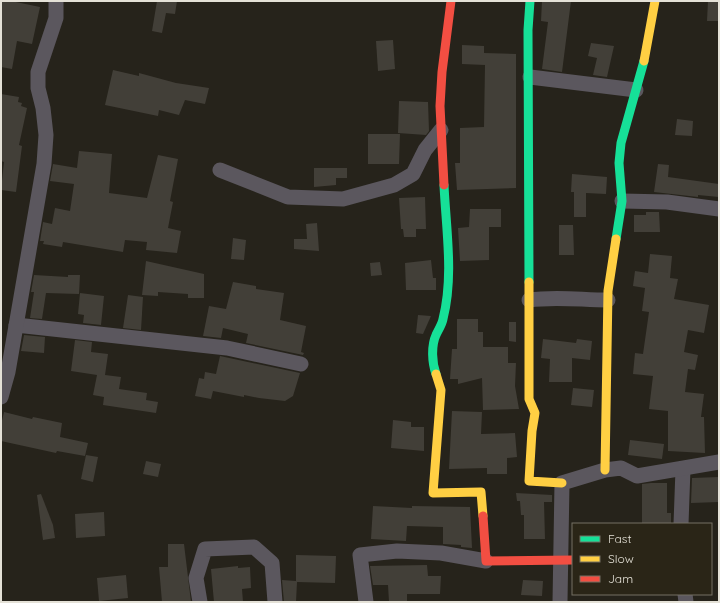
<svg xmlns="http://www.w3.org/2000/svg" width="720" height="603" font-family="Quicksand,sans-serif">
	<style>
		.building { fill: #423f38 }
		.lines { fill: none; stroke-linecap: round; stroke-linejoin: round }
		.street { stroke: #5b575e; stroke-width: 15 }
		.fast { stroke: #16e098; stroke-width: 9 }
		.slow { stroke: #ffcf43; stroke-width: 9 }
		.jam { stroke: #f24e42; stroke-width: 9 }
	</style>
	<rect width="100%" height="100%" fill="#26231b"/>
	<g class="building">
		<polygon points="1,1 11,1 40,7 32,44 17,41 12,69 1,67"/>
		<polygon points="157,1 177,1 175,14 166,13 162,33 152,31"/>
		<polygon points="542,1 571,1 562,72 542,69 548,22 541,21"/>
		<polygon points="708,1 719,1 719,21 707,21"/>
		<polygon points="393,40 395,69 378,71 376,41"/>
		<polygon points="591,43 614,46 607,77 593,75 597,58 588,56"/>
		<polygon points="462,45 484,46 484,53 516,54 516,188 457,190 455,163 460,163 460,128 484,127 485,65 462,64"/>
		<polygon points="113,70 139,76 139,73 176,83 209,88 205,104 185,100 179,115 159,110 158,116 105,105"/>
		<polygon points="1,94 19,97 18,102 22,103 21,106 27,108 19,145 22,146 16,192 1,190 4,162 1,161"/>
		<polygon points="399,101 428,102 429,131 426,135 398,133"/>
		<polygon points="677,119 693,121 692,136 675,135"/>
		<polygon points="368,134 400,134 399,164 368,164"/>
		<polygon points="79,151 112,154 109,193 147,198 158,155 178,159 170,201 173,202 168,228 181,231 177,253 146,250 147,242 125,240 123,252 63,242 62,247 43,244 44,241 40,241 43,222 52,224 55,208 70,211 74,184 50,181 53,164 77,168"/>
		<polygon points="658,164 669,165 668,177 719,184 719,197 698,195 698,197 654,192"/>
		<polygon points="314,168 347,168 347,178 336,178 336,185 314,187"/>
		<polygon points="572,174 607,177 606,194 586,193 586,217 574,217 574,192 571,192"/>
		<polygon points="425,197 426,229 416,229 416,237 404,237 403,229 401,229 399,198"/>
		<polygon points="470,209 501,209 501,227 489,227 489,260 460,261 458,228 469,227"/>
		<polygon points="646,212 659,212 660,232 634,232 634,215 646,215"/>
		<polygon points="317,223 319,251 294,249 294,239 307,239 306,224"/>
		<polygon points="559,225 573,225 574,255 559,255"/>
		<polygon points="233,238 246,240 244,260 231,259"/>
		<polygon points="650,254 672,256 670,278 678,279 674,299 709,305 704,333 688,330 684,352 698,355 695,370 688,369 685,392 704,394 701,417 704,417 705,453 668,451 668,411 649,409 653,376 633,374 635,353 643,354 649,312 642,311 645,288 633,286 635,271 648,273"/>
		<polygon points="431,260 433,278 436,278 436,290 406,290 405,263"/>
		<polygon points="146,261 204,274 204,298 188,298 188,294 158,292 158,296 142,295"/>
		<polygon points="380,262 382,275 371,276 370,263"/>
		<polygon points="34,275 68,277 68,275 80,275 79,294 46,293 42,319 30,318 34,292 31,292"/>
		<polygon points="233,282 256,286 256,289 284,293 280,320 306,326 301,352 304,353 303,355 246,343 248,334 223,328 221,338 203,336 209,306 226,309"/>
		<polygon points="80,293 104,296 101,325 83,323 84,315 78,314"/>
		<polygon points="128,295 143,297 141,330 123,328"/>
		<polygon points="418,315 431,316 423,334 416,333"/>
		<polygon points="457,319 478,319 478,332 483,332 483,347 508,347 508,363 516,363 515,386 519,409 483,410 482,378 458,384 458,379 450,379 452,349 457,349"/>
		<polygon points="509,322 516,322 516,342 509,341"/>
		<polygon points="24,335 45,337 44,353 21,351"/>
		<polygon points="543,339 576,343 577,339 592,341 590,360 572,358 572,382 549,382 550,359 541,358"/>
		<polygon points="75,340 92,342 91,352 108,354 105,375 121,377 119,389 147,393 146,400 158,402 156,413 103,405 104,397 93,395 97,375 71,371"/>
		<polygon points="220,356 300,373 293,396 285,401 259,398 244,395 244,397 213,391 211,399 195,396 199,378 204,379 205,372 216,374"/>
		<polygon points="573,388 594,390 592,407 571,405"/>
		<polygon points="452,411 482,412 481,434 515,433 517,457 507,458 507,474 487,474 487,468 449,469"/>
		<polygon points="4,412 32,419 33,417 62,423 60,437 88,443 85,456 57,451 56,453 1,441 1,425"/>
		<polygon points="393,420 411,422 411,427 424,427 424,451 391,448"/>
		<polygon points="630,440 664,444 662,459 628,455"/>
		<polygon points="86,455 98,457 93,482 81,479"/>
		<polygon points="146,461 161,464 158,477 143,474"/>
		<polygon points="719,477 719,502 691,503 692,478"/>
		<polygon points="651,483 667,483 667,513 671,513 671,524 642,524 642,484"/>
		<polygon points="516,493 552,495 552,502 544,502 545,539 524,539 524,515 521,515 520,501 517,501"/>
		<polygon points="41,494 53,525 55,538 43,540 37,495"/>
		<polygon points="373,506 412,508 412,506 470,507 472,548 461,547 461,545 443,544 443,527 407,526 406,541 371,539"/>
		<polygon points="104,512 105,536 76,538 75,514"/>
		<polygon points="168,544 184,544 191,602 162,602 159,567 168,567"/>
		<polygon points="296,555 336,556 335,583 297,582 296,602 284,602 282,580 296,581"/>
		<polygon points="427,565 428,576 441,576 440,594 407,594 407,602 389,602 388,585 373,585 370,566"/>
		<polygon points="238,566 238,568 250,567 251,588 242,589 243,602 214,602 211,569"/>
		<polygon points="126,575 128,598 99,601 97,578"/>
		<polygon points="523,580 543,581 542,596 521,595"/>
	</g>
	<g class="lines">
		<g class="street">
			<polyline points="530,77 636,90"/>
			<polyline points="220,170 288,197 343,199 394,185 413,174 425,150 441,130"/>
			<polyline points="622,201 667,202 719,209"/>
			<path d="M 529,300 C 556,296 582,300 608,300"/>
			<polyline points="16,325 227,348 301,364"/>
			<polyline points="1,397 8,372 44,164 46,135 43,108 38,88 38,72 56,18 56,1"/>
			<polyline points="681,524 683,469"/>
			<polyline points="685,594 686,602"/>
			<polyline points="200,602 196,578 205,549 254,547 272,563 275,602"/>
			<polyline points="366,602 360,555 397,551 441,553 486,561"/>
			<polyline points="560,602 562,483 605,470 621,468 637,476 719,462"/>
		</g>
		<g class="fast">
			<polyline points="616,239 622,201 619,163 621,143 644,61"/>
			<polyline points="529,282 528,30 530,1"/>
			<path d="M 436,374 C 432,363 431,346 436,335 C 438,330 442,325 443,319 C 454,276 446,229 444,185"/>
		</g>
		<g class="slow">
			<polyline points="644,61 655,1"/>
			<polyline points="529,282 529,399 535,413 532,431 529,481 562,483"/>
			<polyline points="436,374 441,390 433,493 481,492 483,516"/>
			<polyline points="605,470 608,291 616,239"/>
		</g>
		<g class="jam">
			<polyline points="444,185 440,106 442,72 451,1"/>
			<polyline points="483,516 486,561 573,560"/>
		</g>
	</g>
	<rect width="720" height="603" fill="none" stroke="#e4e1d7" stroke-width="4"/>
	<rect x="572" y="523" width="140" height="72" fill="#2a2517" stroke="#747064"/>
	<rect x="580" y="536" width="20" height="6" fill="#16e098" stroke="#747064"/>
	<text x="608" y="543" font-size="12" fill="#e4e1d7">Fast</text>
	<rect x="580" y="556" width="20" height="6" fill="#ffcf43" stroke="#747064"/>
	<text x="608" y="563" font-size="12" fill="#e4e1d7">Slow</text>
	<rect x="580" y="576" width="20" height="6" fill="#f24e42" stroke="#747064"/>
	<text x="608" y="583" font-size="12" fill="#e4e1d7">Jam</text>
</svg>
